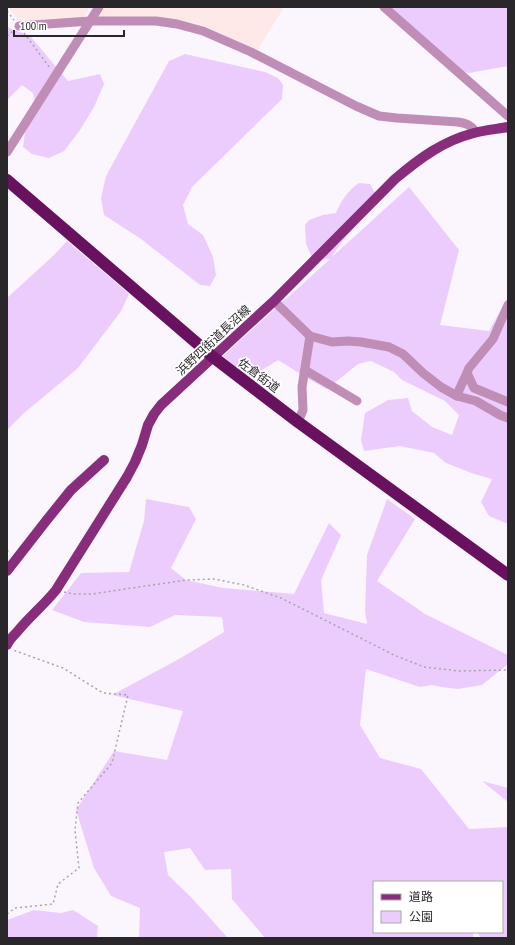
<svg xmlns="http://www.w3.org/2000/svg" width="515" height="945" font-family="'PT Sans Narrow','Noto Sans JP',sans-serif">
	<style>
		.industrial { fill: #fee8e8 }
		.green { fill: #ecccfd }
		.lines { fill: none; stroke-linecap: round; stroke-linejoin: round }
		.path { stroke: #a7a3aa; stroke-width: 1.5; stroke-dasharray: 2 3; stroke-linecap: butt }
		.minor { stroke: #bf8db5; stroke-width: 9 }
		.major { stroke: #872d7c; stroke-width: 10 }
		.highway { stroke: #68125f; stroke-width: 12 }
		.labels { text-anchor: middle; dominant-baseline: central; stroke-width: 3.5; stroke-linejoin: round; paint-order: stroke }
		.street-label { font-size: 12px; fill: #2a272b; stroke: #fff }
	</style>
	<rect width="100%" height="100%" fill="#fbf6fe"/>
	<g class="industrial">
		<polygon points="8,7 90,7 83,18 19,22"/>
		<polygon points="103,7 284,7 257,51 198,23 97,17"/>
	</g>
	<g class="green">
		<polygon points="389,7 508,7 508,66 469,73 447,68"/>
		<polygon points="7,27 30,36 68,81 100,74 104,84 94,107 80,130 64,151 49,158 32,154 23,147 25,132 34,116 35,103 33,93 22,85 7,100"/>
		<polygon points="185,54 265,72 278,78 283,85 282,99 239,141 192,187 183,205 188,224 203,235 213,257 216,275 210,286 200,285 141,239 104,215 101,198 106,176 169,61"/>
		<path d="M 359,183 L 370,184 L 377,196 C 366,219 344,235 332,257 L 409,187 L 459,250 L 440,325 L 489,331 L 508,297 L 508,524 L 489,516 L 481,502 L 492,479 L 474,474 L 446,463 L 434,453 L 400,446 L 364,451 L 361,440 L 365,413 L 388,400 L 408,398 L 412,411 L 432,427 L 452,435 L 459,415 L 445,401 L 402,380 L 394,372 L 371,361 L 358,364 L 327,389 L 310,380 L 278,360 L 249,378 L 223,356 L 330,259 L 321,259 L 312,257 L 306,244 L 305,225 L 309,220 L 323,215 L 336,213 C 341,201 348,190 359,183 Z"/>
		<polygon points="67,241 129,294 121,311 78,368 23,414 7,430 7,298 54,255"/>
		<polygon points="146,499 189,507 196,519 171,568 186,580 223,588 294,594 329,523 341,535 321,580 324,613 367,624 365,611 367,555 387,499 415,519 377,581 425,614 508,655 508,664 482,685 458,689 441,687 432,685 420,687 366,669 360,725 380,758 421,769 469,829 508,827 508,938 481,938 477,932 502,932 502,882 374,882 374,932 473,932 473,938 265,938 232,899 231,869 205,870 190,848 164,852 168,875 191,897 228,938 139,938 140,908 111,896 94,868 76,810 114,751 167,760 183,711 112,695 179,659 224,632 222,617 175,615 150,627 84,622 52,610 81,573 129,572 144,521"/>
		<polygon points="482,781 508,788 508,802"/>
		<polygon points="34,910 61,913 73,910 98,926 97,938 7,938 7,920"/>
	</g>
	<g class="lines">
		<g class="path">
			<polyline points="7,11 14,20"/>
			<polyline points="24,33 50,68"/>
			<polyline points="7,36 13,31"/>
			<polyline points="7,550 10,553"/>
			<polyline points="64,592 73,594 92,594 186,580 214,579 244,585 281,598 394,655 424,667 459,671 508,670"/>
			<polyline points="7,914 15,908 53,904 58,884 79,868 75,830 78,803 112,763 128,695 103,693 63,668 13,650"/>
		</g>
		<g class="minor">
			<polyline points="384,7 508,116"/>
			<path d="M 19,26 L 90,21 L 156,21 L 177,24 L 203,31 L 251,52 L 356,106 L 379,116 L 397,118 L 458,122 C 466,123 471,125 476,132"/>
			<polyline points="7,152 99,7"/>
			<polyline points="274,301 310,336 332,342 348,341 361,342 389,347 403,354 423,373 441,387 457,396 476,401 500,415 508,418"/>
			<polyline points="508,305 493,339 469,368 467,373 474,388 508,402"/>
			<polyline points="305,370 357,401"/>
			<polyline points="457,396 459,390 467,373"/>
			<polyline points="298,422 303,410 302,387 310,336"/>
		</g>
		<g class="major">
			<polyline points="7,571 46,521 71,490 104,460"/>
			<path d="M 7,645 C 9,640 13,636 17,632 C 29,617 44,605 56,590 L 127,477 L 135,462 L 142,445 L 148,425 L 154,414 L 161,405 L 274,301 L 395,179 C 420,158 443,141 474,133 C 485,130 497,129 508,127"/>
		</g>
		<polyline class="highway" points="7,180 213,357 298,422 508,575"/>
	</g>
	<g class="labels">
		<g class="street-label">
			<text transform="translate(213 340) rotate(-43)">浜野四街道長沼線</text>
			<text transform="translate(259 375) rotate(37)">佐倉街道</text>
		</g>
	</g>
	<rect width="515" height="945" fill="none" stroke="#2a272b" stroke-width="16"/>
	<rect x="373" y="881" width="130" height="52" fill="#ffffff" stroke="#aaa9aa"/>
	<rect x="381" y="894" width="20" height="6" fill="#872d7c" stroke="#aaa9aa"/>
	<text x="409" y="901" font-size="12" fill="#2a272b">道路</text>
	<rect x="381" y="911" width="20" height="12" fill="#ecccfd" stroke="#aaa9aa"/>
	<text x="409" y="921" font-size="12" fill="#2a272b">公園</text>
	<path d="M14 30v6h110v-6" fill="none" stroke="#2a272b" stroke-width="2"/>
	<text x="20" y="30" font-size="12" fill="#2a272b" stroke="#ffffff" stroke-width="3" paint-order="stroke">100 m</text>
</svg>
